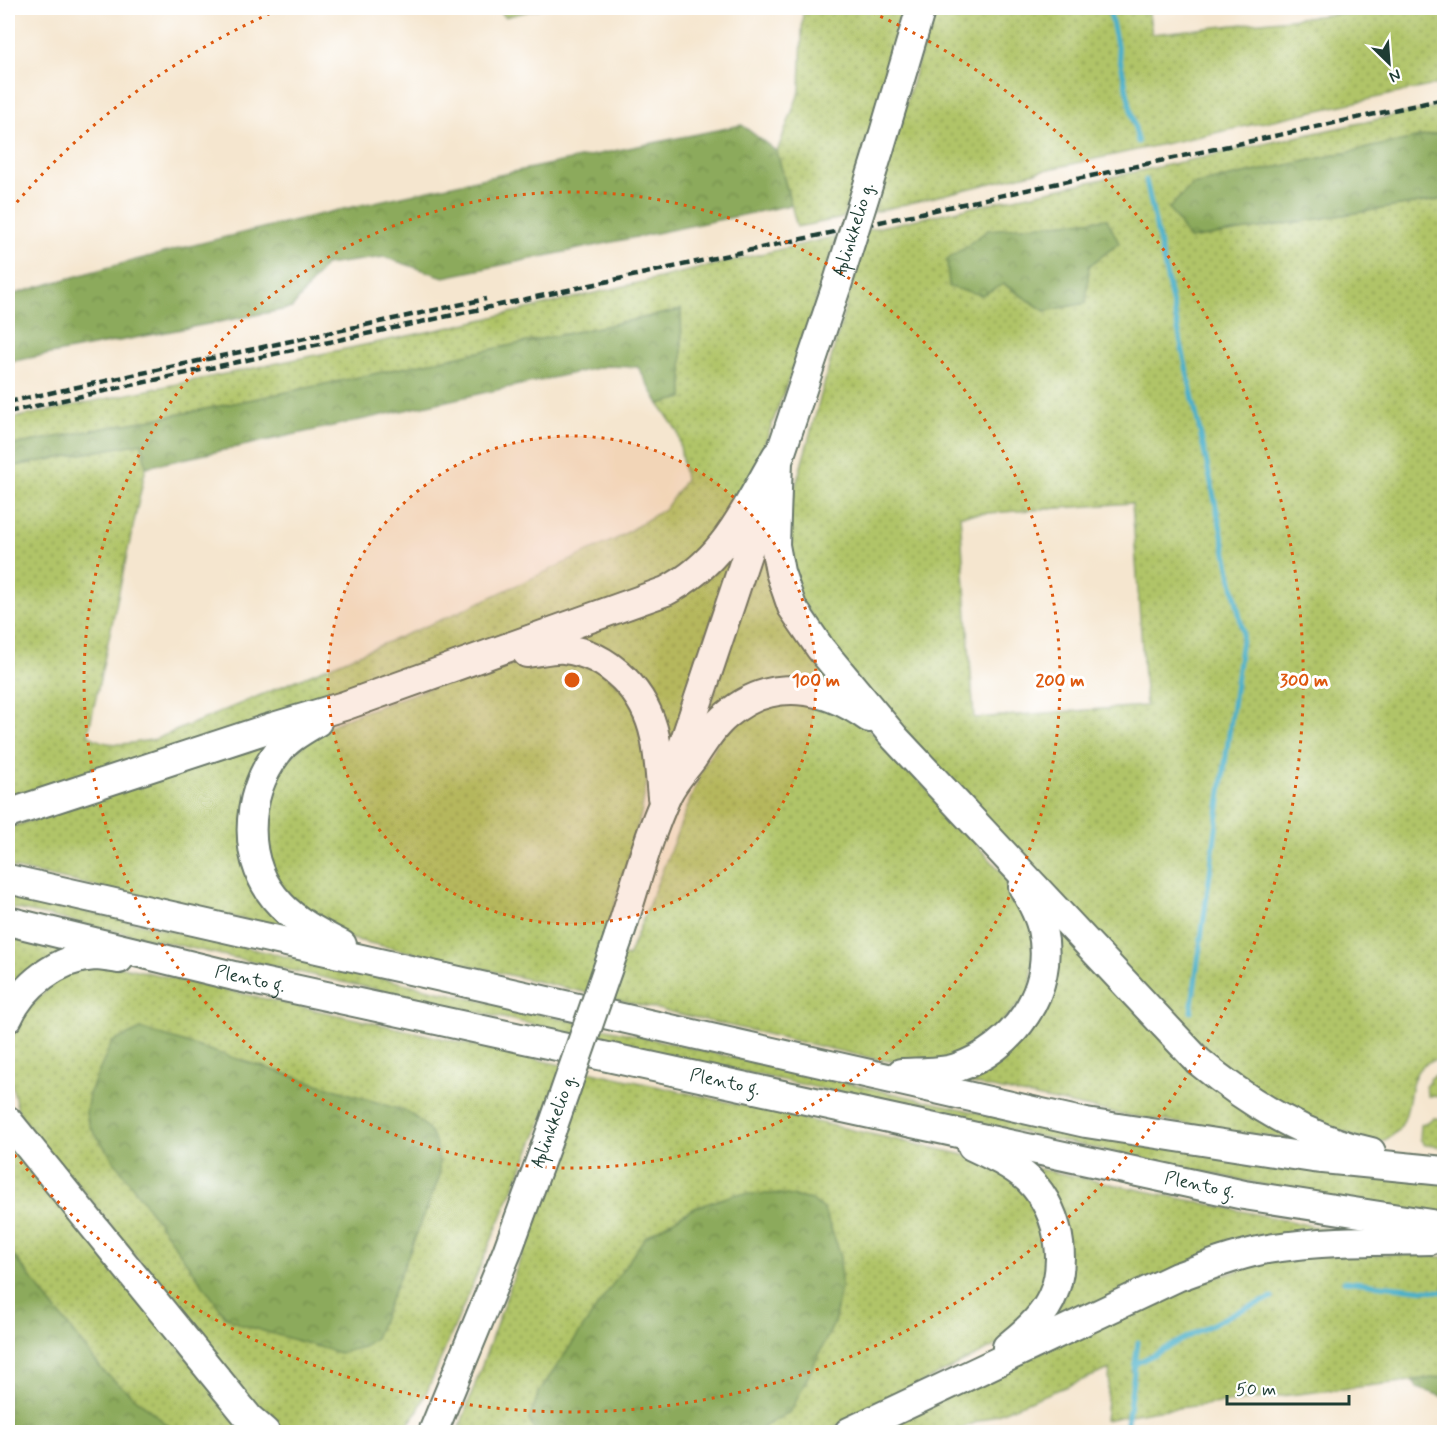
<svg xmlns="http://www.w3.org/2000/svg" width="1452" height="1440" font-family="Mynerve,sans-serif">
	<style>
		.grass { fill: url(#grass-dots); stroke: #68804e; stroke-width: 1.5; fill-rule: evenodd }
		.forest { fill: url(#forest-crowns); stroke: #567448; stroke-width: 1.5 }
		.wetland { fill: url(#wetland-marsh); stroke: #68804e; stroke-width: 1.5 }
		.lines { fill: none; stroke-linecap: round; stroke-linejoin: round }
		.stream { stroke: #4ab0ca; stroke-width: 5 }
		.highway-casing { stroke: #6a786a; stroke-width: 32 }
		.highway { stroke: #fff; stroke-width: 28 }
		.rail { stroke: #1f3d34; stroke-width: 4.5; stroke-dasharray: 9 4.5; stroke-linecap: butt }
		.highway-bridge-casing { stroke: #6a786a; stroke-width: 32; stroke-linecap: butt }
		.highway-bridge { stroke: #fff; stroke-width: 28 }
		.ring { fill: none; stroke: #de580e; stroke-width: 3; stroke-dasharray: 3 6 }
		.labels { text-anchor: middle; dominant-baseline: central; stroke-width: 6; stroke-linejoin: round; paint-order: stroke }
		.street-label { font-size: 18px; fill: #1f3d34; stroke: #fff }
		.centre { fill: #de580e; stroke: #fff; stroke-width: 3 }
		.ring-label { font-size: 18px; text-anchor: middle; font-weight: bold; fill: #de580e; stroke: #fff; stroke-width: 6; stroke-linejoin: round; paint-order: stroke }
	</style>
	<defs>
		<pattern id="grass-dots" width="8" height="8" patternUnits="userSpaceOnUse" patternTransform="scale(1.5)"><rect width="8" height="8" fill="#b0c468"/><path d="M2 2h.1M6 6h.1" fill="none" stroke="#8fa056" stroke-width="1.8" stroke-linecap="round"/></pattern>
		<pattern id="forest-crowns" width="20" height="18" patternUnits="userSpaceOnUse" patternTransform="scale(1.5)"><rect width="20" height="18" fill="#8caa5c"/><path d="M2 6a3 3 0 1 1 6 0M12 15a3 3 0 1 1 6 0" fill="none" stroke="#728c4d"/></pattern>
		<pattern id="wetland-marsh" width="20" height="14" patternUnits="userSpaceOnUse" patternTransform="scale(1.5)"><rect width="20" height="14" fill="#b0c468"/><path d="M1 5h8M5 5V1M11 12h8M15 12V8" fill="none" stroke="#8fa056"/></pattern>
	</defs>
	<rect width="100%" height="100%" fill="#fff"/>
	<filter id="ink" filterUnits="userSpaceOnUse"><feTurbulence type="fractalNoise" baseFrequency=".0167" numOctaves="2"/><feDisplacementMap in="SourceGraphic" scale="12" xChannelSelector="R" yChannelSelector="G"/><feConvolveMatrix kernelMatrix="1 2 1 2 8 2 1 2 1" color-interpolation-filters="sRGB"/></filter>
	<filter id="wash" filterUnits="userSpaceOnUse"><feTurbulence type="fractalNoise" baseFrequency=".008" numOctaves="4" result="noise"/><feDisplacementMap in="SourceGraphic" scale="24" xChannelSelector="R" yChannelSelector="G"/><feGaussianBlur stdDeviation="1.35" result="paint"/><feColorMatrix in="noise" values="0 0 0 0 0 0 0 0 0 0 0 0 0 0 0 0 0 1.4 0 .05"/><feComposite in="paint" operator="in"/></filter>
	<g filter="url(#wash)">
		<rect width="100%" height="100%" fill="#f5e6cf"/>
		<g class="grass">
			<polygon points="803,8 909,8 872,137 867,136 843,218 797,227 777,152 800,90"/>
			<polygon points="934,8 1148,8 1152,34 1353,12 1367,8 1444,8 1444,83 1040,171 874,212"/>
			<path d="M 1444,105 L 1444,132 L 1192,185 L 1189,239 L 1444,199 L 1444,1058 C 1438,1059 1427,1061 1422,1066 C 1400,1086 1422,1135 1371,1144 L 1230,1082 L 860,684 L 794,591 L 783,531 L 867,230 ZM 1119,243 L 1089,266 L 1045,311 L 1003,284 ZM 1132,503 L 1146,706 L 974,718 L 960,515 Z"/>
			<path d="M 837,236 L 803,341 L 754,473 L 711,550 L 633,596 L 8,808 L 8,467 L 142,443 L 146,467 L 88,734 C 106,750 134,743 156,739 L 450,616 L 618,538 L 666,508 L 685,480 L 678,432 L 659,404 L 683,398 L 681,310 L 191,412 L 8,446 L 8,419 L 451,327 Z"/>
			<polygon points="764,540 838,688 813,681 703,727"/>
			<polygon points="733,555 668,755 658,717 563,638 704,581"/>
			<polygon points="527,660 594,666 633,699 648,775 641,814 602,950 628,957 704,765 721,737 767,703 796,698 851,715 888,747 1003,874 1027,909 1034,930 1031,992 967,1058 923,1066 875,1059 348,938 297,910 260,852 269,782 314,733 352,716 424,690"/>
			<polygon points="278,736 246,792 295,931 8,867 8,828 162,778"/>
			<polygon points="8,894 1051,1129 1444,1182 1444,1214 1342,1202 717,1066 8,907"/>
			<polygon points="1047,913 1298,1141 1125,1115 947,1079 1030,1027"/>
			<polygon points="8,935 79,951 8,1003"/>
			<polygon points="93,965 123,967 969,1156 1019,1181 1053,1243 1048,1288 1001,1343 824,1432 755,1432 791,1411 834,1323 841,1287 840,1254 824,1210 529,1420 535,1432 458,1432 572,1114 548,1107 428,1389 417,1412 403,1431 276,1432 82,1189 41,1144 18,1111 8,1069 9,1044 17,1022 58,977"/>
			<polygon points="1444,1070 1444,1097 1428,1096 1425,1086 1431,1078"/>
			<polygon points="1434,1118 1444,1119 1444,1147 1425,1145 1420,1139 1421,1125"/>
			<polygon points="8,1139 248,1432 176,1432 103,1371 8,1248"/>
			<polygon points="1030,1167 1356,1235 1304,1237 1046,1330 1066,1291"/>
			<polygon points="1399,1254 1444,1257 1444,1377 1151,1411 1105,1420 1110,1369 952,1432 876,1432 1157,1295 1274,1260 1301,1256"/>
		</g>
		<g class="forest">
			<path d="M 742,125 L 777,152 L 791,205 L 444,277 L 384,257 L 325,265 L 292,308 L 8,362 L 8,296 C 249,224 496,175 742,125 Z"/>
			<polygon points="1444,132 1444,199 1189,239 1169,208 1192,185"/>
			<polygon points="1107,219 1119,243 1089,266 1086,303 1045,311 1004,284 982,295 949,287 947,260 988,230"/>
			<polygon points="681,310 683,398 659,404 638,367 606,366 146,467 142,443 8,467 8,446 191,412"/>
			<path d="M 141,1029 L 408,1112 C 436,1131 440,1145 439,1178 L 375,1338 L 362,1347 L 340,1353 L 239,1324 L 225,1316 L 90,1127 L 86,1114 L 89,1094 L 112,1042 Z"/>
			<polygon points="736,1194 781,1194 812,1200 824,1210 840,1253 841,1287 834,1323 791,1411 755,1432 535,1432 529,1420 539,1392 645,1237 694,1208"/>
			<polygon points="8,1248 103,1371 176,1432 8,1432"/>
			<polygon points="1444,1377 1444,1397 1417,1388 1413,1380"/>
		</g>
		<polygon class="wetland" points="498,8 541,8 505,17"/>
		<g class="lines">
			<g class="stream">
				<polyline points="1109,8 1138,142"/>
				<polyline points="1146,180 1243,632 1191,1012"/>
				<polyline points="1344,1281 1444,1292"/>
				<polyline points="1135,1364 1236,1312 1272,1298"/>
				<polyline points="1126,1432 1138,1342"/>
			</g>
		</g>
	</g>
	<g filter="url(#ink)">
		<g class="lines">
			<defs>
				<g id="highway">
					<polyline points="879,150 921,8"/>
					<path d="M 837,285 L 778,461 L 775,545 L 780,572 L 792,607 L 820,648 L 895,738 L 1198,1061 C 1249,1103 1305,1138 1371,1152"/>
					<path d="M 527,653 C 539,652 552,648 564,649 C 610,654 646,693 655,737 C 659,756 660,777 662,797"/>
					<path d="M 317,722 C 302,731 287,739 277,753 C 244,797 241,864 281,905 C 298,923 321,934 342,945"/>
					<polyline points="677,764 766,497"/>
					<path d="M 8,814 L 270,728 L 344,706 L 666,591 C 725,561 745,509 777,455"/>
					<polyline points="8,879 1086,1123 1313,1158 1444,1171"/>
					<path id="s1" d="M 8,921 L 234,976 L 1244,1195 L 1444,1226"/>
					<path d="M 618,939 C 634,892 646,841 667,795 C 673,782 684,770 693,758 C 703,743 713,726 727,715 C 771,677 825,686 869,718"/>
					<path d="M 8,1018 C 23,985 58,958 95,956 C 103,956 111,958 119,959"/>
					<path d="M 901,1073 C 918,1072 940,1073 956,1068 C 1013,1049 1056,991 1042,929 C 1039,914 1030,899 1023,887"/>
					<polyline points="8,1121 249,1418 265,1432"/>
					<path d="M 972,1146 C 991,1155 1012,1165 1028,1179 C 1063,1213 1072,1276 1041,1315 C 1031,1328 1019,1337 1007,1347"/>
					<polyline points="433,1432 507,1252 553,1126"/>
					<path d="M 849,1432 L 1177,1277 C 1208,1266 1241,1253 1274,1248 C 1326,1240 1379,1241 1431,1240"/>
				</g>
			</defs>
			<use href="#highway" class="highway-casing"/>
			<use href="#highway" class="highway"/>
			<g class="rail">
				<polyline points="8,402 486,299"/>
				<polyline points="8,412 1444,99"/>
			</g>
			<defs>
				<g id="highway-bridge">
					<path id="s2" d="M 837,285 L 879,150"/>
					<polyline points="553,1126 618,939"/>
				</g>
			</defs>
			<use href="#highway-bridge" class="highway-bridge-casing"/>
			<use href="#highway-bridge" class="highway-bridge"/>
		</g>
	</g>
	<circle cx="572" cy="680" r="244" fill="#de580e" fill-opacity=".12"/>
	<g class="ring">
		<circle cx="572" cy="680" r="244"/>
		<circle cx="572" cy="680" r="488"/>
		<path d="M11 209A732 732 0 0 1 280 9M864 9A732 732 0 1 1 11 1151"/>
	</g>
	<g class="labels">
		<g class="street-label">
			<text stroke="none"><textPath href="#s2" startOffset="58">Aplinkkelio g.</textPath></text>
			<text stroke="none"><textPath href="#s1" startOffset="249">Plento g.</textPath></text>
			<text stroke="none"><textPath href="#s1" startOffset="735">Plento g.</textPath></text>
			<text transform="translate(554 1121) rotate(-70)">Aplinkkelio g.</text>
			<text stroke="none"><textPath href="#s1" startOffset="1221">Plento g.</textPath></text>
		</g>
	</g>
	<circle cx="572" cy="680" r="9" class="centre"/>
	<g class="ring-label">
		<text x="816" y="686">100 m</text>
		<text x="1060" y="686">200 m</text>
		<text x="1304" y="686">300 m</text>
	</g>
	<rect width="1452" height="1440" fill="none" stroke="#fff" stroke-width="30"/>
	<g transform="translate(1389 63) rotate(155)" stroke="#ffffff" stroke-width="4.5" paint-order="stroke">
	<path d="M0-4.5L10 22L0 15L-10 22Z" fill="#1f3d34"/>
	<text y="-9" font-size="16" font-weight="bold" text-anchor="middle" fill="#1f3d34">N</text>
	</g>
	<path d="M1227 1395v9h122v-9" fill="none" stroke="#1f3d34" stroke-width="3"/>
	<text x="1236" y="1395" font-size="18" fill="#1f3d34" stroke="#ffffff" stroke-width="4.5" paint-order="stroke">50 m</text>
</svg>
